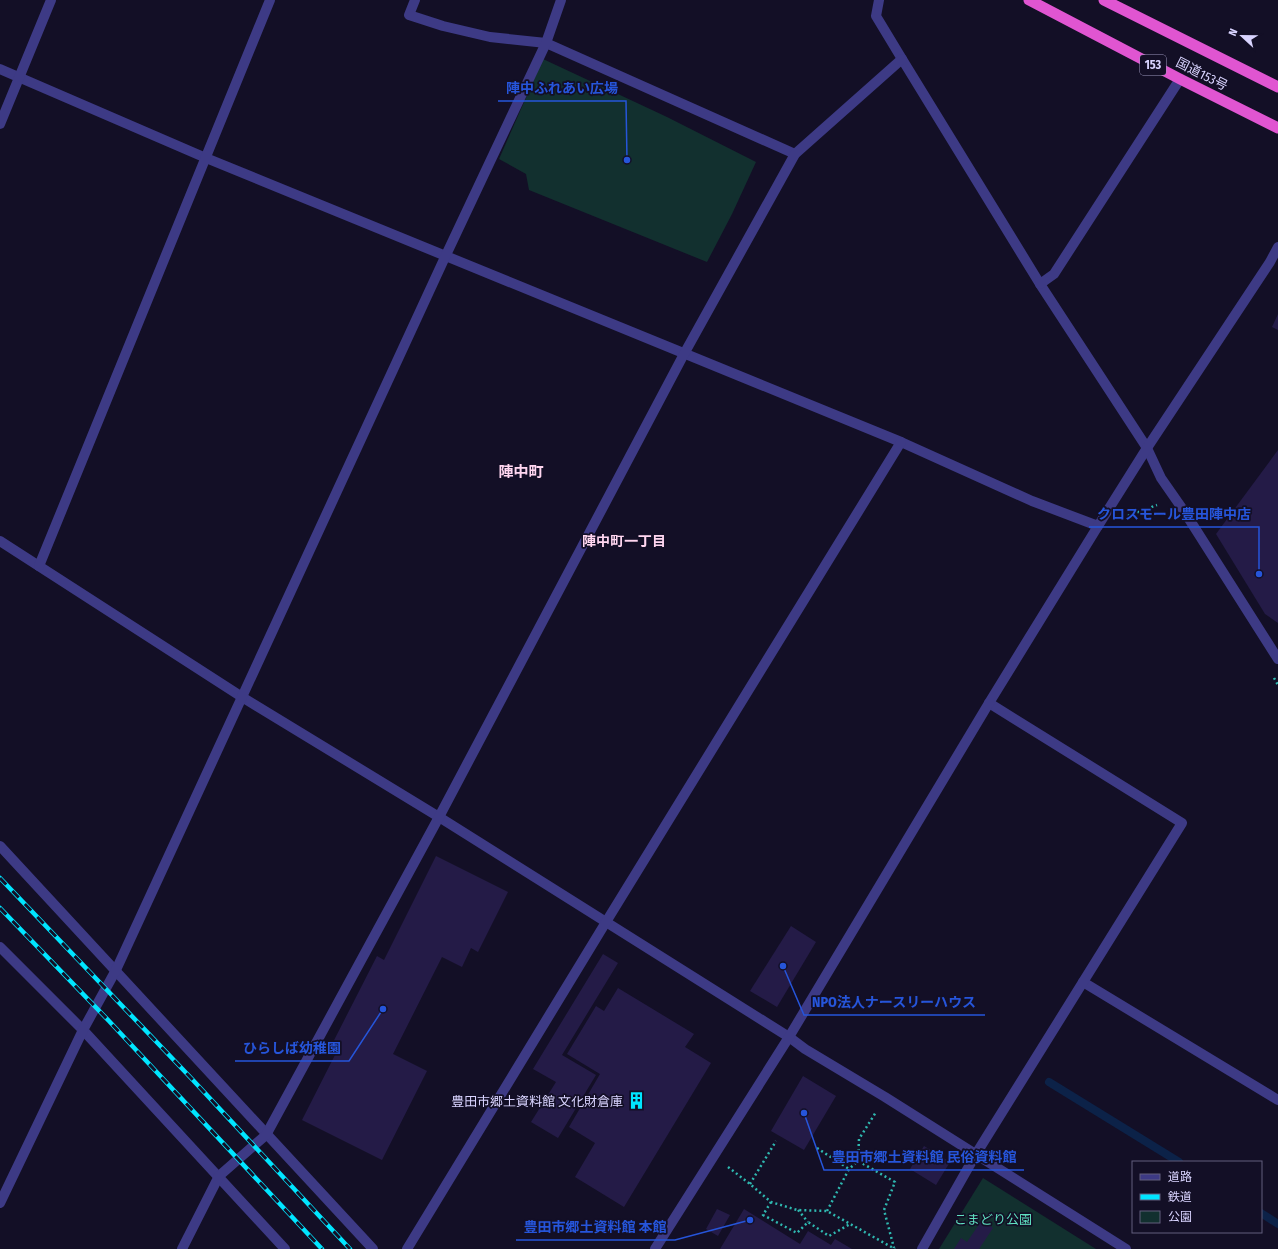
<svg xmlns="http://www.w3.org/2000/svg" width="1278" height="1249" font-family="'Fira Sans Condensed','Noto Sans JP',sans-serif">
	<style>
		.green { fill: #12302f }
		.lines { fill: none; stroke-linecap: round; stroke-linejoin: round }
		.stream { stroke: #0c2248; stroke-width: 8 }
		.building { fill: #241b47 }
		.path { stroke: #2fb8b0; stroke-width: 2.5; stroke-dasharray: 2 3; stroke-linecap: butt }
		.minor { stroke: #3d3a85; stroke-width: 10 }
		.tertiary { stroke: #3d3a85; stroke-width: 10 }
		.trunk { stroke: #e055d1; stroke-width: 11 }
		.rail-casing { stroke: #00e5ff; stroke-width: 4.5 }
		.rail { stroke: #130f26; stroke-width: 3; stroke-dasharray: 9; stroke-linecap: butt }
		.labels { text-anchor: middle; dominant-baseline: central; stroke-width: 3.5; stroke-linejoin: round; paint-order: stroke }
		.shield { fill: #130f26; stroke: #9e99be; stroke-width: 1 }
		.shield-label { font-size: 12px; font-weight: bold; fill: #d9d4ff }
		.street-label { font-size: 13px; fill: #d9d4ff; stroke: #130f26 }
		.poi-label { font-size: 13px; fill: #d9d4ff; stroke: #130f26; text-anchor: end }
		.park-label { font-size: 13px; fill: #5fe0c0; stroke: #130f26 }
		.neighbourhood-label { font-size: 14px; font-weight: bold; fill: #ffd6f0; stroke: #130f26 }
		.quarter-label { font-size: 15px; font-weight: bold; fill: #ffd6f0; stroke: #130f26 }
		.leader { fill: none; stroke: #2655da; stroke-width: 1.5 }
		.callout-dot { fill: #2655da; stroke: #130f26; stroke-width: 1.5 }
		.callout-label { font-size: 14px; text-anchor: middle; font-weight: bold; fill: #2655da; stroke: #130f26; stroke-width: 3.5; stroke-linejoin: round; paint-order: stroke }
	</style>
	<rect width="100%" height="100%" fill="#130f26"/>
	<g class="green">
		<polygon points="543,59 667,117 756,162 732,214 707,262 529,190 526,174 499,159"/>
		<polygon points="983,1178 1096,1249 939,1249"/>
	</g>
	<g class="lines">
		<g class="stream">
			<polyline points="1049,1082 1179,1162"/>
			<polyline points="1261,1213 1278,1224"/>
		</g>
	</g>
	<g class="building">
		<polygon points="1278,314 1278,330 1272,327"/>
		<polygon points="1278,450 1278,623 1265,614 1216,534"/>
		<polygon points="436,856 508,892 478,952 471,948 462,967 442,957 393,1054 427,1071 382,1160 302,1120 335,1055 328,1052 377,956 384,960"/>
		<polygon points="791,926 816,942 777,1007 750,991"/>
		<polygon points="603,954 618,963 562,1055 596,1075 558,1138 531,1122 556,1082 533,1069"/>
		<polygon points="618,988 694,1034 685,1047 711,1063 624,1207 575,1177 595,1143 569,1127 600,1074 567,1054 596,1006 604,1011"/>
		<polygon points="803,1076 836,1096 804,1150 771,1131"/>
		<polygon points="924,1146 950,1162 936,1185 910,1169"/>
		<polygon points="717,1209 730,1215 718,1236 706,1229"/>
		<polygon points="744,1209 800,1244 808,1231 831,1245 835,1239 852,1249 720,1249"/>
		<polygon points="982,1220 993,1228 979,1249 954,1249 961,1238 967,1242"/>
	</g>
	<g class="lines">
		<g class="path">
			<polyline points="1128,516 1157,505"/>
			<polyline points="1274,678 1278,685"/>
			<polyline points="817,1148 849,1169"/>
			<polyline points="858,1161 859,1139 876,1112"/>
			<polyline points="728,1167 750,1184 771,1202 797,1210 827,1211 895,1249"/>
			<polyline points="750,1184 776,1141"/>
			<polyline points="771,1202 763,1215 797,1233 808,1222 829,1236 850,1224"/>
			<polyline points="798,1210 808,1222"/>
			<polyline points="827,1211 849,1169 858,1161 895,1182 884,1210 894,1248"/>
		</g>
		<g class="minor">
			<polyline points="415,0 409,15 443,26 490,37 546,43 795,154"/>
			<polyline points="879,0 876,16 902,59 1040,284 1147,448 1161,478 1184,511 1278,659"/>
			<polyline points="0,69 206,158 901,442 1032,501 1098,526"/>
			<polyline points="0,124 51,0"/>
			<polyline points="1040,284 1054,274 1180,79"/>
			<polyline points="0,541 242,697 439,817 789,1037 805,1049 885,1097 1126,1249"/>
			<polyline points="39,566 270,0"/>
			<polyline points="0,846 373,1249"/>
			<polyline points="0,947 83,1030 285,1249"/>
			<polyline points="1083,982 1278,1100"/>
			<polyline points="0,1203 83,1030 116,970 446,255 546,43 561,0"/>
			<polyline points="182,1249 219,1176 266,1135 439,817 684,354 795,154 902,59"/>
			<polyline points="407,1249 606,922 901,442"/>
			<polyline points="922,1249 976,1154 1182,823 989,703"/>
		</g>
		<polyline class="tertiary" points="655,1249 789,1037 989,703 1098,526 1147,448 1270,262 1278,247"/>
		<g class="trunk">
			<polyline points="1029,0 1180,79 1278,128"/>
			<polyline points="1104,0 1278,87"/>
		</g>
		<defs>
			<g id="rail">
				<polyline points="0,878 191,1078 350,1249"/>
				<polyline points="0,908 109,1021 322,1249"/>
			</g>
		</defs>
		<use href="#rail" class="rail-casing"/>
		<use href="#rail" class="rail"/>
	</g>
	<defs>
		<symbol id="building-bare" viewBox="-9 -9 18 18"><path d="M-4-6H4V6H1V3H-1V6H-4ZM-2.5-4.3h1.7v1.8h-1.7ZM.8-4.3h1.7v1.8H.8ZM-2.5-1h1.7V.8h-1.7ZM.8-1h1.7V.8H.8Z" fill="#00e5ff" stroke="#130f26" stroke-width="2.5" paint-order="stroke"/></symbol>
	</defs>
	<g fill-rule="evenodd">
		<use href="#building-bare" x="624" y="1088" width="25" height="25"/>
	</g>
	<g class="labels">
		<rect class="shield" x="1140" y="55" width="26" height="20" rx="3"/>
		<g class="shield-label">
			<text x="1153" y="65">153</text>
		</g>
		<g class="street-label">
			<text transform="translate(1202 74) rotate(27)">国道153号</text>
		</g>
		<g class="poi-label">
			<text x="623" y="1101">豊田市郷土資料館 文化財倉庫</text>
		</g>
		<g class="park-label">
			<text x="993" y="1219">こまどり公園</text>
		</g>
		<g class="neighbourhood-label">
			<text x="624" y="541">陣中町一丁目</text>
		</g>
		<g class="quarter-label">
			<text x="521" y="472">陣中町</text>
		</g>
	</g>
	<path class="leader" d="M627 160L626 101H498M1259 574L1259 527H1089M783 966L804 1015H985M383 1009L349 1061H235M804 1113L824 1170H1024M750 1220L675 1240H516"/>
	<g class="callout-dot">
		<circle cx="627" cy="160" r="4"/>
		<circle cx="1259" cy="574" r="4"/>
		<circle cx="783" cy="966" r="4"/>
		<circle cx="383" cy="1009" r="4"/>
		<circle cx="804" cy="1113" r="4"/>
		<circle cx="750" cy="1220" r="4"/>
	</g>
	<g class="callout-label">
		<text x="562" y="93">陣中ふれあい広場</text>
		<text x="1174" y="519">クロスモール豊田陣中店</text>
		<text x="894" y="1007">NPO法人ナースリーハウス</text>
		<text x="292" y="1053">ひらしば幼稚園</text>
		<text x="924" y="1162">豊田市郷土資料館 民俗資料館</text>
		<text x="595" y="1232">豊田市郷土資料館 本館</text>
	</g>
	<rect x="1132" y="1161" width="130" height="72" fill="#130f26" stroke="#625e7d"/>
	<rect x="1140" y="1174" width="20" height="6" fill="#3d3a85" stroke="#625e7d"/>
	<text x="1168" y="1181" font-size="12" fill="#d9d4ff">道路</text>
	<rect x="1140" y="1194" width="20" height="6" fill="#00e5ff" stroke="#625e7d"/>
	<text x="1168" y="1201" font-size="12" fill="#d9d4ff">鉄道</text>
	<rect x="1140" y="1211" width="20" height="12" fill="#12302f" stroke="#625e7d"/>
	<text x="1168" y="1221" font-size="12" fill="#d9d4ff">公園</text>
	<g transform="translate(1242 36) rotate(292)" stroke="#130f26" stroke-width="3" paint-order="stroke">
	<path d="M0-3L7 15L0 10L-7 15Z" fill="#d9d4ff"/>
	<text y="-6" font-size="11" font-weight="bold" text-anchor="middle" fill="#d9d4ff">N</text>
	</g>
</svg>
